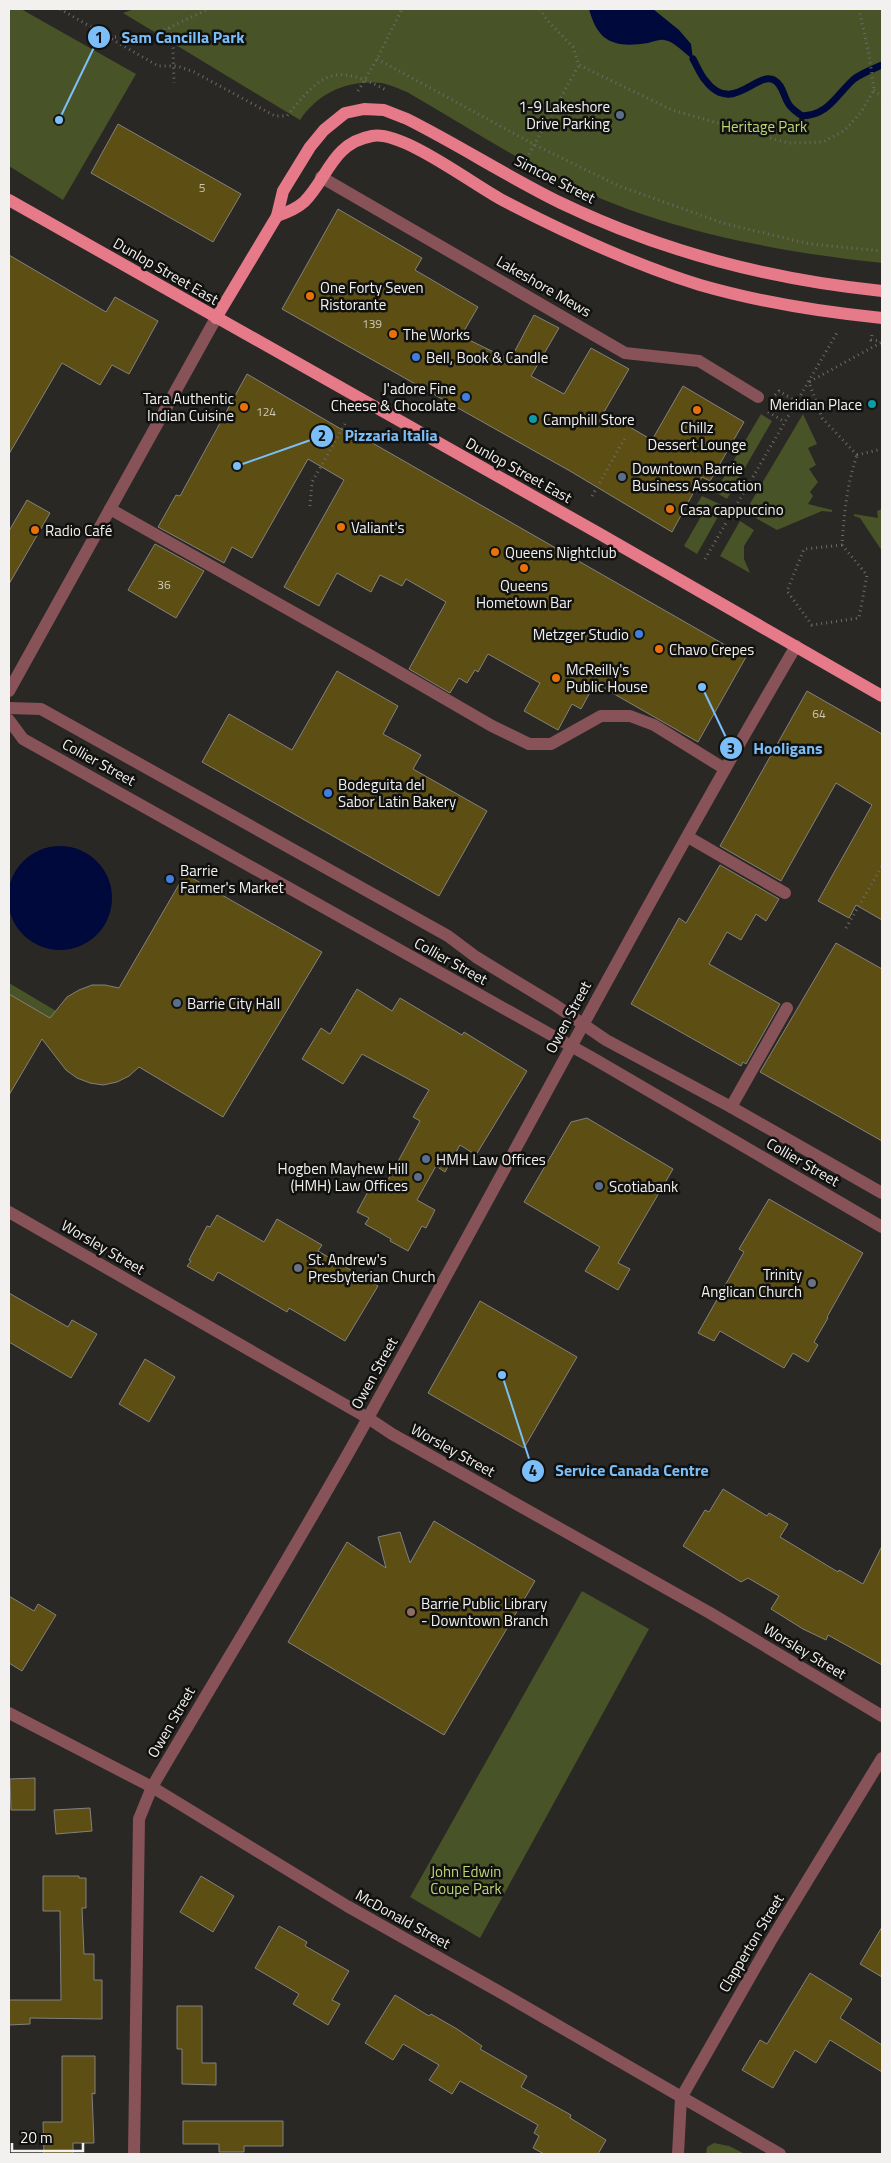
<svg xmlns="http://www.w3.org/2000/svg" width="891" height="2163" font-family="'Titillium Web',sans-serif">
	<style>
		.green { fill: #495328 }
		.water { fill: #00093b }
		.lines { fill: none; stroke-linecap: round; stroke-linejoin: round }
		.stream { stroke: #00093b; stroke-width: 7 }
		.building { fill: #5d4e14; stroke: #83817d }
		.path { stroke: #6c6b68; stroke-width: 3; stroke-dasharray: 1 4; stroke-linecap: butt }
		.minor { stroke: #875359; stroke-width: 12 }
		.major { stroke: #e67a89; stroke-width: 12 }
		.service-dot { fill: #5c6f8a; stroke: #11110f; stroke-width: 2 }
		.food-dot { fill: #e8710a; stroke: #11110f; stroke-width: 2 }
		.shop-dot { fill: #3f7fe0; stroke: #11110f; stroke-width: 2 }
		.culture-dot { fill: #0f9aa8; stroke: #11110f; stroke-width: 2 }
		.worship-dot { fill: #6b7280; stroke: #11110f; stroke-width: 2 }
		.education-dot { fill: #8d6e63; stroke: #11110f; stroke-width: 2 }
		.labels { text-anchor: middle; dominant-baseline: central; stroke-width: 5; stroke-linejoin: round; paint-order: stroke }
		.number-label { font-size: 12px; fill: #cdc8b8 }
		.poi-label { font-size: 15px; fill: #f2f1ef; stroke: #11110f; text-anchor: start }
		.park-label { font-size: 15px; fill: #bfd674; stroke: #11110f }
		.street-label { font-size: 15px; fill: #f2f1ef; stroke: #11110f }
		.leader { fill: none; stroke: #7bbef8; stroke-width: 2 }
		.callout-dot { fill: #7bbef8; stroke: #11110f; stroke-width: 2 }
		.mark-label { font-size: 15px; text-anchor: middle; font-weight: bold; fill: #111 }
		.callout-label { font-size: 16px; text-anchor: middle; font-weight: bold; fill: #7bbef8; stroke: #11110f; stroke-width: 5; stroke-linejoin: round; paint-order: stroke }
	</style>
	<rect width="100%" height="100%" fill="#292825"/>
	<g class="green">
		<polygon points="9,9 21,9 136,74 63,200 9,166"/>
		<path d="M 134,9 L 882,9 L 882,263 C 771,251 655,229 554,177 C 504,151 455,120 407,92 C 399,89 389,84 381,83 C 348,80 319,92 300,120 L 123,13 Z"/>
		<polygon points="761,414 772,421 727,499 715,492"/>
		<polygon points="803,414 817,444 808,448 816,465 809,469 818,482 810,492 813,496 808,504 832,510 832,512 822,511 777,530 745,512"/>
		<polygon points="702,496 724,506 697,554 684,546 703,513 694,509"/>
		<polygon points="882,509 882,551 860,518 854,516 854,514 878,518 877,511"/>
		<polygon points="740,521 754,530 744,546 744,559 750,573 720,556"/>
		<polygon points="9,983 56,1011 53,1020 9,994"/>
		<polygon points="582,1591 649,1629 480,1938 410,1897"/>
		<polygon points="714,2143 729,2146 745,2154 706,2154 707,2147"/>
	</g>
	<g class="water">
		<path d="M 589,9 L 653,9 L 679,30 L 691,44 L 693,59 C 684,54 675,41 664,40 C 659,39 653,42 648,43 C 615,48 598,43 589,9 Z"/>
		<circle cx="60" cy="898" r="52"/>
	</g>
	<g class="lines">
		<path class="stream" d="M 693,59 C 697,66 700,74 705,80 C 732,116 756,71 774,80 C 783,85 783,95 788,103 C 791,109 797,112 802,116 C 829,115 836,95 854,79 C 862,73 873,69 882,65"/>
	</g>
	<g class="building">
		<polygon points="118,124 241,194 213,242 91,173"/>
		<polygon points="338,209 422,258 415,270 478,307 461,336 510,360 534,315 559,328 531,376 564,394 591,348 629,369 604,412 652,440 683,386 744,422 710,481 702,477 672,532 570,471 282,309"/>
		<polygon points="9,255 106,312 115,297 158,321 129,374 112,365 100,385 62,363 9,454"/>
		<polygon points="247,374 346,432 348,429 746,657 698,742 595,683 581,709 572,704 558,730 524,711 540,683 488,654 478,672 475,670 467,683 459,678 450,693 409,669 446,602 406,579 402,586 380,575 371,592 337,573 319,606 284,587 344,480 308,459 252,558 232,547 224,563 158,527 176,495 180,496"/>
		<polygon points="27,500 50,513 9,584 9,531"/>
		<polygon points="155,544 204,571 176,618 128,590"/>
		<polygon points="337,671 398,706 383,734 421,755 413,769 487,811 439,896 202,762 229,714 292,750"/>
		<polygon points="807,691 882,734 882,920 856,905 849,918 818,901 872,805 836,783 781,881 720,846"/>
		<polygon points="720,865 779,899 766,921 756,914 741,940 727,932 709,964 780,1004 746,1064 743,1062 741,1066 631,1004 679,918 686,923"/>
		<polygon points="185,874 322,952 223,1117 139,1067 129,1076 117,1082 103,1085 90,1083 77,1078 66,1070 42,1039 9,1095 9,994 50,1018 67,997 79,990 92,985 105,985 119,988"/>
		<polygon points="836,943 882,969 882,1141 760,1072"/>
		<polygon points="357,989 392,1011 400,998 462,1035 464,1032 527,1071 476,1155 460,1145 445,1172 436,1166 417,1200 435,1210 426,1228 422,1226 408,1251 390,1241 391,1239 365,1224 369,1218 357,1212 372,1184 383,1189 420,1121 413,1117 429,1090 362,1054 343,1084 302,1059 321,1028 330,1034"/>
		<polygon points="587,1118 673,1169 618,1263 630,1269 618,1290 585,1271 600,1247 524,1202 571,1122"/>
		<polygon points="769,1199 863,1253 827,1317 828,1318 814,1342 818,1345 808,1362 793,1353 784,1368 720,1331 714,1341 698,1333 744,1252 739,1249"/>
		<polygon points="217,1215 264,1242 277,1219 322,1245 318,1251 378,1286 345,1341 289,1308 287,1312 218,1272 213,1281 187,1266 191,1261 189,1260 207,1226 210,1227"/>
		<polygon points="9,1293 68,1327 72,1320 97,1334 71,1378 9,1342"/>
		<polygon points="480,1301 577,1357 524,1448 428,1393"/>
		<polygon points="145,1359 175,1377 149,1422 119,1404"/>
		<polygon points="723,1489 767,1516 769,1513 788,1524 780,1537 838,1572 839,1570 863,1584 882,1546 882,1665 828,1635 826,1640 803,1629 771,1609 779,1596 748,1578 741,1582 683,1546 705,1510 709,1512"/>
		<polygon points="434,1521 535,1581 444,1735 288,1642 347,1542 386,1568 378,1537 400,1532 410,1563"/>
		<polygon points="9,1596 34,1611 38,1604 56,1615 22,1671 9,1663"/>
		<polygon points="35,1778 35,1810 11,1810 10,1779"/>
		<polygon points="90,1808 92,1831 56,1834 54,1810"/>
		<polygon points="43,1876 79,1876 79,1878 86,1878 86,1908 82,1908 84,1954 94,1954 94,1980 102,1980 102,2019 30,2018 30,2024 9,2025 9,2000 61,2000 60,1911 43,1911"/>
		<polygon points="201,1876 234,1896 213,1932 180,1912"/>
		<polygon points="279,1926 307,1942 305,1946 349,1971 332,2000 340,2004 328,2025 293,2004 299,1994 255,1968"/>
		<polygon points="882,1927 882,1977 860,1964"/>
		<polygon points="810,1973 852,1999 840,2018 882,2045 882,2072 830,2040 816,2063 795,2050 773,2088 742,2070 760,2040 767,2044"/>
		<polygon points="395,1995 429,2016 431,2014 457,2029 482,2046 480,2049 527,2076 521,2087 571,2115 570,2118 606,2140 598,2154 544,2154 533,2148 539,2136 534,2133 538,2125 460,2081 452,2094 429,2080 439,2065 403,2044 393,2060 365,2043"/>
		<polygon points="177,2006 202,2006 202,2063 216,2063 216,2085 182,2084 182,2049 177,2049"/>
		<polygon points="62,2056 95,2056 95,2094 92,2093 94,2143 73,2143 73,2154 44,2154 43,2122 62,2122"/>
		<polygon points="183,2121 283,2121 283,2146 244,2146 244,2152 219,2152 219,2144 183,2144"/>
	</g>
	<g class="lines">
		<g class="path">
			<path d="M 60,9 L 158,66 L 177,66 L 194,72 L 275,116 L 287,116 C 323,71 335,63 388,91"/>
			<polyline points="540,9 547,20 573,47 579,65 672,110 788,143 823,142 845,130 861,112 874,90 869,54 859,9"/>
			<polyline points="169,28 173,48 174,83"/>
			<polyline points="110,37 136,37 158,33 208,9"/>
			<polyline points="377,59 535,145 619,186 723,223 747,229 810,244 882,251"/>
			<polyline points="874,90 882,97"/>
			<polyline points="358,91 377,59 402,9"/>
			<polyline points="524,163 579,65"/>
			<polyline points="872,335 871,340 882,341"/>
			<polyline points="775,395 779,391 797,402"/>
			<polyline points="768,412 785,422"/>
			<polyline points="857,455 822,418 809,382 882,342"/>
			<polyline points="857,455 882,449"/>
			<polyline points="592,496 625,438"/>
			<polyline points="310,506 312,482 345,424"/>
			<path d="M 842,545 L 804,549 L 787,591 L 812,625 L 859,618 L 867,575 L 842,545 C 844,514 847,484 857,455"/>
			<polyline points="705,559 838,331"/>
			<polyline points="846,928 882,866"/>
		</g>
		<g class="minor">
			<polyline points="321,177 625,353 699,361 758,397"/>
			<polyline points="110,509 373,657 492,726 529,744 551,744 601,716 630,716 654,725 725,769"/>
			<polyline points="9,691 216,318"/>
			<polyline points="9,708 41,709 448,936 476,957 555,1005 606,1040 731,1107 882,1193"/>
			<polyline points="9,720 23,739 596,1060 882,1227"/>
			<polyline points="688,837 785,893"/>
			<polyline points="731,1107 787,1008"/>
			<polyline points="9,1212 368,1418 392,1434 710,1613 882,1716"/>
			<polyline points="9,1713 152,1787 347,1906 498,1991 780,2154"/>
			<path d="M 134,2154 L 139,1819 L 152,1787 C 224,1664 299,1543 368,1418 C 511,1161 647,900 796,646"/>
			<polyline points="678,2154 681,2098 770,1942 882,1758"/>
		</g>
		<g class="major">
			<polyline points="9,200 600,534 882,696"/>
			<path d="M 277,216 C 286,213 296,209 304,202 C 328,178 332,143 372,136 C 403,130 476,187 506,202 C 568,234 632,264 700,285 C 759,302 821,312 882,318"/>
			<path d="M 216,318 L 277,216 L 283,191 L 310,147 L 324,130 L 345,113 L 364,109 L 384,110 L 407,119 C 459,145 508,177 561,203 C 661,251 772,280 882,291"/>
		</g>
	</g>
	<g class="service-dot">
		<circle cx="620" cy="115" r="5"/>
		<circle cx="622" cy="477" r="5"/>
		<circle cx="177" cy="1003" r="5"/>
		<circle cx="426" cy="1159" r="5"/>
		<circle cx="418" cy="1177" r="5"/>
		<circle cx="599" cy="1186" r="5"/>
	</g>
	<g class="food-dot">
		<circle cx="310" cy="296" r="5"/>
		<circle cx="393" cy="334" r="5"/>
		<circle cx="244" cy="407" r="5"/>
		<circle cx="697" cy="410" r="5"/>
		<circle cx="670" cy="509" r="5"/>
		<circle cx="341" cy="527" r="5"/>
		<circle cx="35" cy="530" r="5"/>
		<circle cx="495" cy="552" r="5"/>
		<circle cx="524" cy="568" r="5"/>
		<circle cx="659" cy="649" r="5"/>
		<circle cx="556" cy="678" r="5"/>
	</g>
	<g class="shop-dot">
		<circle cx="416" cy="357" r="5"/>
		<circle cx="466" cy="397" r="5"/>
		<circle cx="639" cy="634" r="5"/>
		<circle cx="328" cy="793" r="5"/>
		<circle cx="170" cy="879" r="5"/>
	</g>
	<g class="culture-dot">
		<circle cx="872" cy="404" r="5"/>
		<circle cx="533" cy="419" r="5"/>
	</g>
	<g class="worship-dot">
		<circle cx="298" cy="1268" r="5"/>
		<circle cx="812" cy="1283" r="5"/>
	</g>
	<circle class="education-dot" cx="411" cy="1612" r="5"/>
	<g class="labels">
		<g class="number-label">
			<text x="202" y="187">5</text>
			<text x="372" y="323">139</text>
			<text x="266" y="411">124</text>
			<text x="164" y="584">36</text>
			<text x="819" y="713">64</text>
		</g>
		<g class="poi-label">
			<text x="610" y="106" text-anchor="end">1-9 Lakeshore<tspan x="610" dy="17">Drive Parking</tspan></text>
			<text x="320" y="287">One Forty Seven<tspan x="320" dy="17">Ristorante</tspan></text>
			<text x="403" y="334">The Works</text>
			<text x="426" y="357">Bell, Book &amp; Candle</text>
			<text x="456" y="388" text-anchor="end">J'adore Fine<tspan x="456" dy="17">Cheese &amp; Chocolate</tspan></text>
			<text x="234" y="398" text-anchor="end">Tara Authentic<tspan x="234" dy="17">Indian Cuisine</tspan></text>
			<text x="862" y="404" text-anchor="end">Meridian Place</text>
			<text x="543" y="419">Camphill Store</text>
			<text x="697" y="427" text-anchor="middle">Chillz<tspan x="697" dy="17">Dessert Lounge</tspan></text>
			<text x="632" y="468">Downtown Barrie<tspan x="632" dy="17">Business Assocation</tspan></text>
			<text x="680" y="509">Casa cappuccino</text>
			<text x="351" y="527">Valiant's</text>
			<text x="45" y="530">Radio Café</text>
			<text x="505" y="552">Queens Nightclub</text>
			<text x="524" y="585" text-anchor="middle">Queens<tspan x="524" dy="17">Hometown Bar</tspan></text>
			<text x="629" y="634" text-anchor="end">Metzger Studio</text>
			<text x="669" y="649">Chavo Crepes</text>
			<text x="566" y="669">McReilly's<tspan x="566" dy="17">Public House</tspan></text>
			<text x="338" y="784">Bodeguita del<tspan x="338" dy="17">Sabor Latin Bakery</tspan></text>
			<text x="180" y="870">Barrie<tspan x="180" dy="17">Farmer's Market</tspan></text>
			<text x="187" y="1003">Barrie City Hall</text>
			<text x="436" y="1159">HMH Law Offices</text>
			<text x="408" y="1168" text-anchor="end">Hogben Mayhew Hill<tspan x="408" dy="17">(HMH) Law Offices</tspan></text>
			<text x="609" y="1186">Scotiabank</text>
			<text x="308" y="1259">St. Andrew's<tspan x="308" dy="17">Presbyterian Church</tspan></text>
			<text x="802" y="1274" text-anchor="end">Trinity<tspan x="802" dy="17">Anglican Church</tspan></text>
			<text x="421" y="1603">Barrie Public Library<tspan x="421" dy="17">- Downtown Branch</tspan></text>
		</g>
		<g class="park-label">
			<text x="764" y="126">Heritage Park</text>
			<text x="466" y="1871">John Edwin<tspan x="466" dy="17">Coupe Park</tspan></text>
		</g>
		<g class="street-label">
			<text transform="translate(555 179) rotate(27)">Simcoe Street</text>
			<text transform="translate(166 271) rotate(30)">Dunlop Street East</text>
			<text transform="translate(544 286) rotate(30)">Lakeshore Mews</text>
			<text transform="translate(519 470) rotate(29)">Dunlop Street East</text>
			<text transform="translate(99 762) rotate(29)">Collier Street</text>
			<text transform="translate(451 961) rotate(29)">Collier Street</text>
			<text transform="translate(568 1017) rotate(-62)">Owen Street</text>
			<text transform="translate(803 1162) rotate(30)">Collier Street</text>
			<text transform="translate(103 1247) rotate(30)">Worsley Street</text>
			<text transform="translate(374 1373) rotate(-61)">Owen Street</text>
			<text transform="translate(453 1450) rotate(29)">Worsley Street</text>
			<text transform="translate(805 1651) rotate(31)">Worsley Street</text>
			<text transform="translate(171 1722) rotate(-60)">Owen Street</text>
			<text transform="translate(403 1919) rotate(29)">McDonald Street</text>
			<text transform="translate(751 1943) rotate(-59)">Clapperton Street</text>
		</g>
	</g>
	<path class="leader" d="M59 120L99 37M237 466L322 436M702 687L731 748M502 1375L533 1471"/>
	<g class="callout-dot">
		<circle cx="59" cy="120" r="5"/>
		<circle cx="237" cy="466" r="5"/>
		<circle cx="702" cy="687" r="5"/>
		<circle cx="502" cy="1375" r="5"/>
		<circle cx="99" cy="37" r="12"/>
		<circle cx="322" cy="436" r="12"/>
		<circle cx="731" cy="748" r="12"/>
		<circle cx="533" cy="1471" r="12"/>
	</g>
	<g class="mark-label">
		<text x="99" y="43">1</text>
		<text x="322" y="441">2</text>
		<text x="731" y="754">3</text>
		<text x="533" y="1476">4</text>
	</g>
	<g class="callout-label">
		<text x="183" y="43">Sam Cancilla Park</text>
		<text x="391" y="441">Pizzaria Italia</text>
		<text x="788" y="754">Hooligans</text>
		<text x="632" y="1476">Service Canada Centre</text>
	</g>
	<rect width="891" height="2163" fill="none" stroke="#f2f1ef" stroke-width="20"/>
	<path d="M12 2143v8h71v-8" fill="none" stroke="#f2f1ef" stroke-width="2.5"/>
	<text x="20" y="2143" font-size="15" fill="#f2f1ef" stroke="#11110f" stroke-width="4" paint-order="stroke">20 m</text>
</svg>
